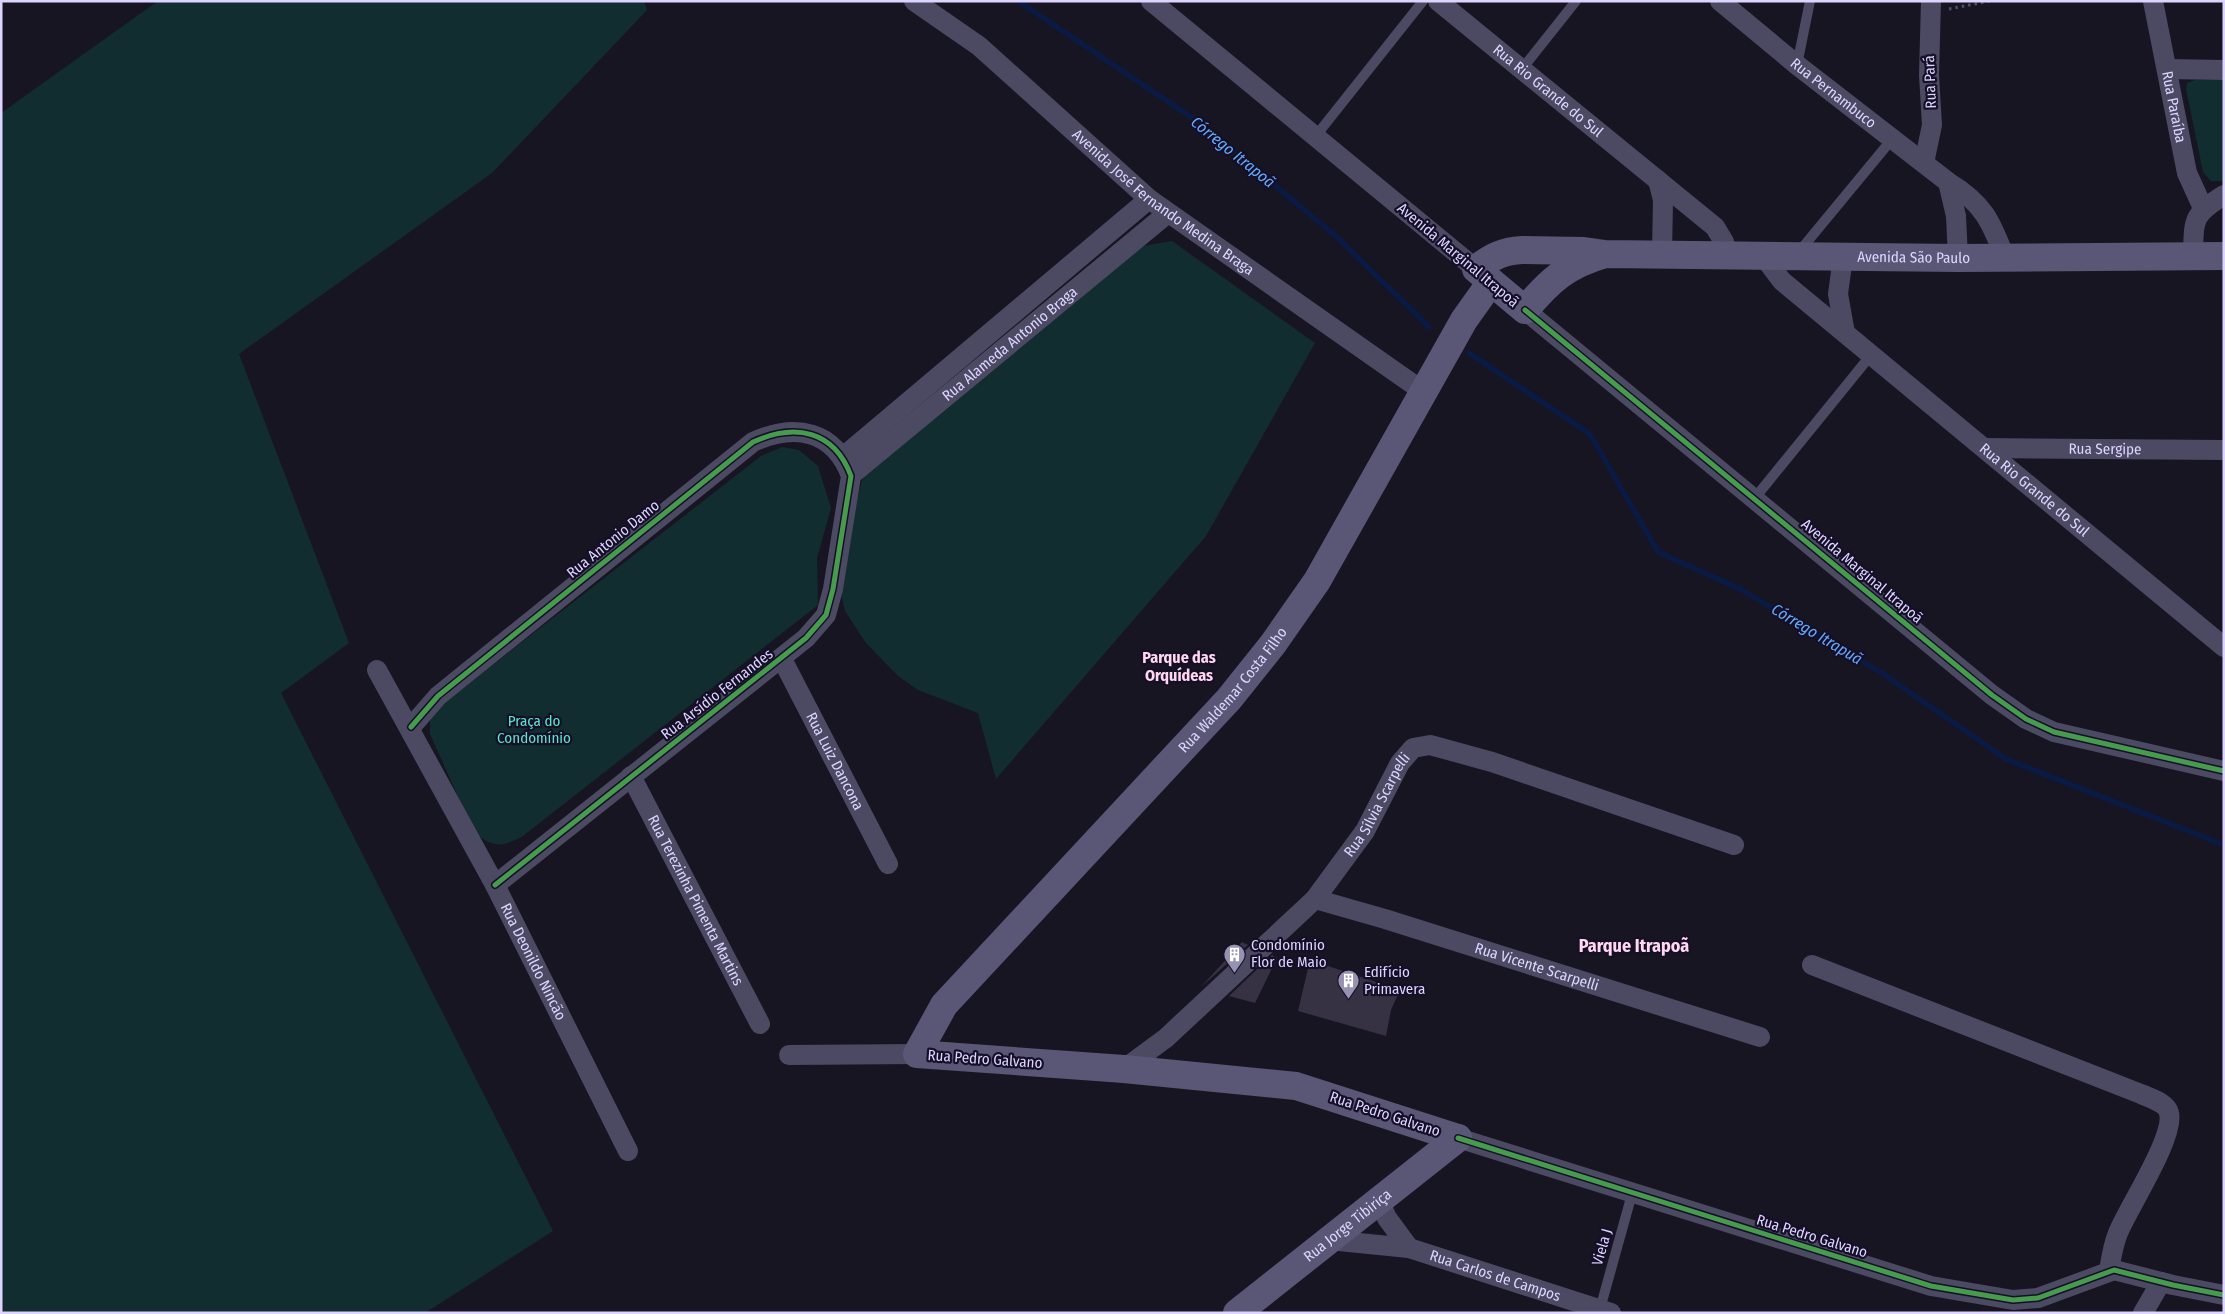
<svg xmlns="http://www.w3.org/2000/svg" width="2225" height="1314" font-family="'Fira Sans Condensed',sans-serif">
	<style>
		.green { fill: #122d30 }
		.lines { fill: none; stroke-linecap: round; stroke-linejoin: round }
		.stream { stroke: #091a44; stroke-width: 5.5 }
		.building { fill: #363244 }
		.path { stroke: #475463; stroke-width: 3; stroke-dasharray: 2.5 4; stroke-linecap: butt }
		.service { stroke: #4c4963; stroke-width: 10 }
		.minor { stroke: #4c4963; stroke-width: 20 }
		.secondary { stroke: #5a5675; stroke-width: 28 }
		.cycleway-casing { stroke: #150f28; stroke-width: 8 }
		.cycleway { stroke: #469c4c; stroke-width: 5 }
		.labels { text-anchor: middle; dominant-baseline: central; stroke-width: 4.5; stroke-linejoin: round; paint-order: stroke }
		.street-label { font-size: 15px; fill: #ddd5ff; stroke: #150f28 }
		.park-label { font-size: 15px; fill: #5ce4cc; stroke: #150f28 }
		.poi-label { font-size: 15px; fill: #ddd5ff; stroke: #150f28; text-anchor: start }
		.water-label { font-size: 16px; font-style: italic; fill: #63acff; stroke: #150f28 }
		.neighbourhood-label { font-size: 16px; font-weight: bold; fill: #ffd7ee; stroke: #150f28 }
		.quarter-label { font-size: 18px; font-weight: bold; fill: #ffd7ee; stroke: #150f28 }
	</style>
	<rect width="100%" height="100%" fill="#181522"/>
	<g class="green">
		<polygon points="158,1 644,1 647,10 492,173 239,354 349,643 281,693 553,1231 425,1313 1,1313 1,113"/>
		<polygon points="2195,80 2224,80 2223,181 2211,181 2203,172 2186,89 2187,83"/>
		<polygon points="1172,241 1315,343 1206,536 996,779 978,713 918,690 898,676 866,643 845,611 841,594 847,529 866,468 1137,247"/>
		<path d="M 782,447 L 799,450 L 818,466 L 831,508 L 817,558 L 818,605 L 523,836 C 502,847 494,849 474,832 L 430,734 L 430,720 L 441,706 L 494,664 L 761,456 Z"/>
	</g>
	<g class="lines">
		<g class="stream">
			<polyline points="1018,1 1197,121 1337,237 1429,327"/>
			<polyline points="1469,353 1590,434 1658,552 1740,589 1882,673 2006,759 2224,845"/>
		</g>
	</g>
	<g class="building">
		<polygon points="1242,942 1248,945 1201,987"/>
		<polygon points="1272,955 1277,958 1255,1003 1229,996"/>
		<polygon points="1310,960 1400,990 1391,1010 1386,1036 1298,1011"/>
	</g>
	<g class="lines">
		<polyline class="path" points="1949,9 1990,1"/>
		<g class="service">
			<polyline points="1797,65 1810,1"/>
			<polyline points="1522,69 1576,1"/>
			<polyline points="1315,137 1423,1"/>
			<polyline points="1798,253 1893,138"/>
			<polyline points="1754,499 1871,355"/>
			<polyline points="1600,1309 1632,1194"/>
		</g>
		<g class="minor">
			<path id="s1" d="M 914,1 L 979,46 L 1149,199 L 1424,392"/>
			<polyline points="1151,1 1476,269"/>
			<path id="s2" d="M 1438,1 L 1715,227 L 1724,242 L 1728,255"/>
			<path id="s3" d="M 1720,1 L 1797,65 L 1948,182 C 1983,203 1991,221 2005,258"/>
			<path id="s4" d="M 2153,1 L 2187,173 L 2203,208"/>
			<polyline points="2167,69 2224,70"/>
			<polyline points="1924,163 1932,125 1929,75 1931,1"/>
			<polyline points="1658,180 1663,200 1662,255"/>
			<polyline points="1948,182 1956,216 1958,258"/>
			<path d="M 2193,255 C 2194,219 2192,215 2224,195"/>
			<path id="s5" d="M 1763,256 L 1782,281 L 2224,647"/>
			<polyline points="1843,257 1838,294 1845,333"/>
			<polyline points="1525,310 1992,695 2026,719 2054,732 2224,771"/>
			<path id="s6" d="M 1985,448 L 2224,450"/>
			<polyline points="843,457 1149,199"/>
			<path id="s7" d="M 851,475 L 1168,213"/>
			<path id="s8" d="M 782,659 L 888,864"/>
			<path id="s9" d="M 377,670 L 495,885 L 628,1151"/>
			<path d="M 411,727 L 438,696 L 753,442 C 795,423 834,430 851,476 L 833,589 L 826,615 L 806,638 L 495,885"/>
			<path id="s10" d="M 631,776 L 760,1024"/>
			<path id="s11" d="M 1315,899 L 1385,919 L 1760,1037"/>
			<path d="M 1812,965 L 2141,1094 C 2150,1098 2167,1103 2169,1113 C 2175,1137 2128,1208 2118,1233 C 2113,1245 2111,1258 2109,1271"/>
			<polyline points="789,1055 917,1054"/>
			<path id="s12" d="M 1124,1069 L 1166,1038 L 1315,899 L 1365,831 L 1400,763 L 1413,748 L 1430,745 L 1492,762 L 1734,845"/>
			<polyline points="1458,1138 1931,1286 2013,1300 2038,1298 2114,1270 2173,1285 2224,1295"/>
			<polyline points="1379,1200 1387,1218 1409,1248"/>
			<path id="s13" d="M 1329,1240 L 1409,1248 L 1611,1313"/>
			<polyline points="2143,1313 2161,1282"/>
		</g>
		<g class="secondary">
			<path id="s14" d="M 1605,254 C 1567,265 1550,280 1525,310 L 1476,269 C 1491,257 1503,251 1522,250 L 1584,251 L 1605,254 L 1958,258 L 2224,256"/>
			<path id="s15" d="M 1458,1138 L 1296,1086 L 1124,1069 L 917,1054 L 944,1005 L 1229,699 L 1273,644 L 1317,581 L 1464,320 L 1491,282"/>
			<path id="s16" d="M 1237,1313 L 1458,1138"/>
		</g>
		<defs>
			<g id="cycleway">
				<polyline points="1525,310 1992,695 2026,719 2054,732 2224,771"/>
				<path d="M 411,727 L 438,696 L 753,442 C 795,423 834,430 851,476 L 833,589 L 826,615 L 806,638 L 495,885"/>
				<polyline points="1458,1138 1931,1286 2013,1300 2038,1298 2114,1270 2173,1285 2224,1295"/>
			</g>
		</defs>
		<use href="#cycleway" class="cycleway-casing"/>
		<use href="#cycleway" class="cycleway"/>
	</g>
	<defs>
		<symbol id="building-pin" viewBox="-11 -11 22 30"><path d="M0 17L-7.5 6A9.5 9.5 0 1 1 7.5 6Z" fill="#9892b2" stroke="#150f28"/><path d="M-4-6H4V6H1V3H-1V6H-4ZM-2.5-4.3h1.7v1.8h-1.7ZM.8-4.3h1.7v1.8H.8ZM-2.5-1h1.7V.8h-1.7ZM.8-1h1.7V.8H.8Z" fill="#fff"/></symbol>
	</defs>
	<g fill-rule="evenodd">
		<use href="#building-pin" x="1222" y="942" width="25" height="34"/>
		<use href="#building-pin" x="1336" y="968" width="25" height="34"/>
	</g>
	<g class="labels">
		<g class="street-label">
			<text transform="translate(1930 82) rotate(-92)">Rua Pará</text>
			<text stroke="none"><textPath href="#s2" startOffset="142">Rua Rio Grande do Sul</textPath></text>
			<text stroke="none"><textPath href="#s3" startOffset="146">Rua Pernambuco</textPath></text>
			<text stroke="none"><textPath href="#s4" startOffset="108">Rua Paraíba</textPath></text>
			<text stroke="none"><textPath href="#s1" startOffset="321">Avenida José Fernando Medina Braga</textPath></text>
			<text transform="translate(1458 255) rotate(40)">Avenida Marginal Itrapoã</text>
			<text stroke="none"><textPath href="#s14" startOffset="606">Avenida São Paulo</textPath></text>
			<text stroke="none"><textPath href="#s7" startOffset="206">Rua Alameda Antonio Braga</textPath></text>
			<text stroke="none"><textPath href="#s6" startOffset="120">Rua Sergipe</textPath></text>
			<text stroke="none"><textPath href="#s5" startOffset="359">Rua Rio Grande do Sul</textPath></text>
			<text transform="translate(613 539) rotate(-39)">Rua Antonio Damo</text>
			<text transform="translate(1862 571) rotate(40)">Avenida Marginal Itrapoã</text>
			<text stroke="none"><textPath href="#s15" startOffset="1034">Rua Waldemar Costa Filho</textPath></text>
			<text transform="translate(717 694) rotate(-38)">Rua Arsídio Fernandes</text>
			<text stroke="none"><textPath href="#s8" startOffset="115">Rua Luiz Dancona</textPath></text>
			<text stroke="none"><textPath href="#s12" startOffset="369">Rua Sílvia Scarpelli</textPath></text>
			<text stroke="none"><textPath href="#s10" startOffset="140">Rua Terezinha Pimenta Martins</textPath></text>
			<text stroke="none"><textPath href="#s9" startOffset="331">Rua Deonildo Nincão</textPath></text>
			<text stroke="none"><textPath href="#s11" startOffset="232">Rua Vicente Scarpelli</textPath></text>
			<text transform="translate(985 1059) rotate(4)">Rua Pedro Galvano</text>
			<text transform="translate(1385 1114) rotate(18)">Rua Pedro Galvano</text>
			<text stroke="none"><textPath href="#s16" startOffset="141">Rua Jorge Tibiriça</textPath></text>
			<text transform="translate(1812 1236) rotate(17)">Rua Pedro Galvano</text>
			<text transform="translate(1602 1247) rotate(-74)">Viela J</text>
			<text stroke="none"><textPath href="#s13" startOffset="171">Rua Carlos de Campos</textPath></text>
		</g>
		<g class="park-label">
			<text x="534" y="721">Praça do<tspan x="534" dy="17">Condomínio</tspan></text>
		</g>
		<g class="poi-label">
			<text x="1251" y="945">Condomínio<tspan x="1251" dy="17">Flor de Maio</tspan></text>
			<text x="1364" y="972">Edifício<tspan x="1364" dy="17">Primavera</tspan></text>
		</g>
		<g class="water-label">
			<text transform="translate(1233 152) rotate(39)">Córrego Itrapoã</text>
			<text transform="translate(1817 634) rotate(31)">Córrego Itrapuã</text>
		</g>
		<g class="neighbourhood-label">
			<text x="1179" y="657">Parque das<tspan x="1179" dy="18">Orquídeas</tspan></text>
		</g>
		<g class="quarter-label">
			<text x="1634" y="946">Parque Itrapoã</text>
		</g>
	</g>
	<rect width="2225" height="1314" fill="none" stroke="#ddd5ff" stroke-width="5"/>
</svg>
